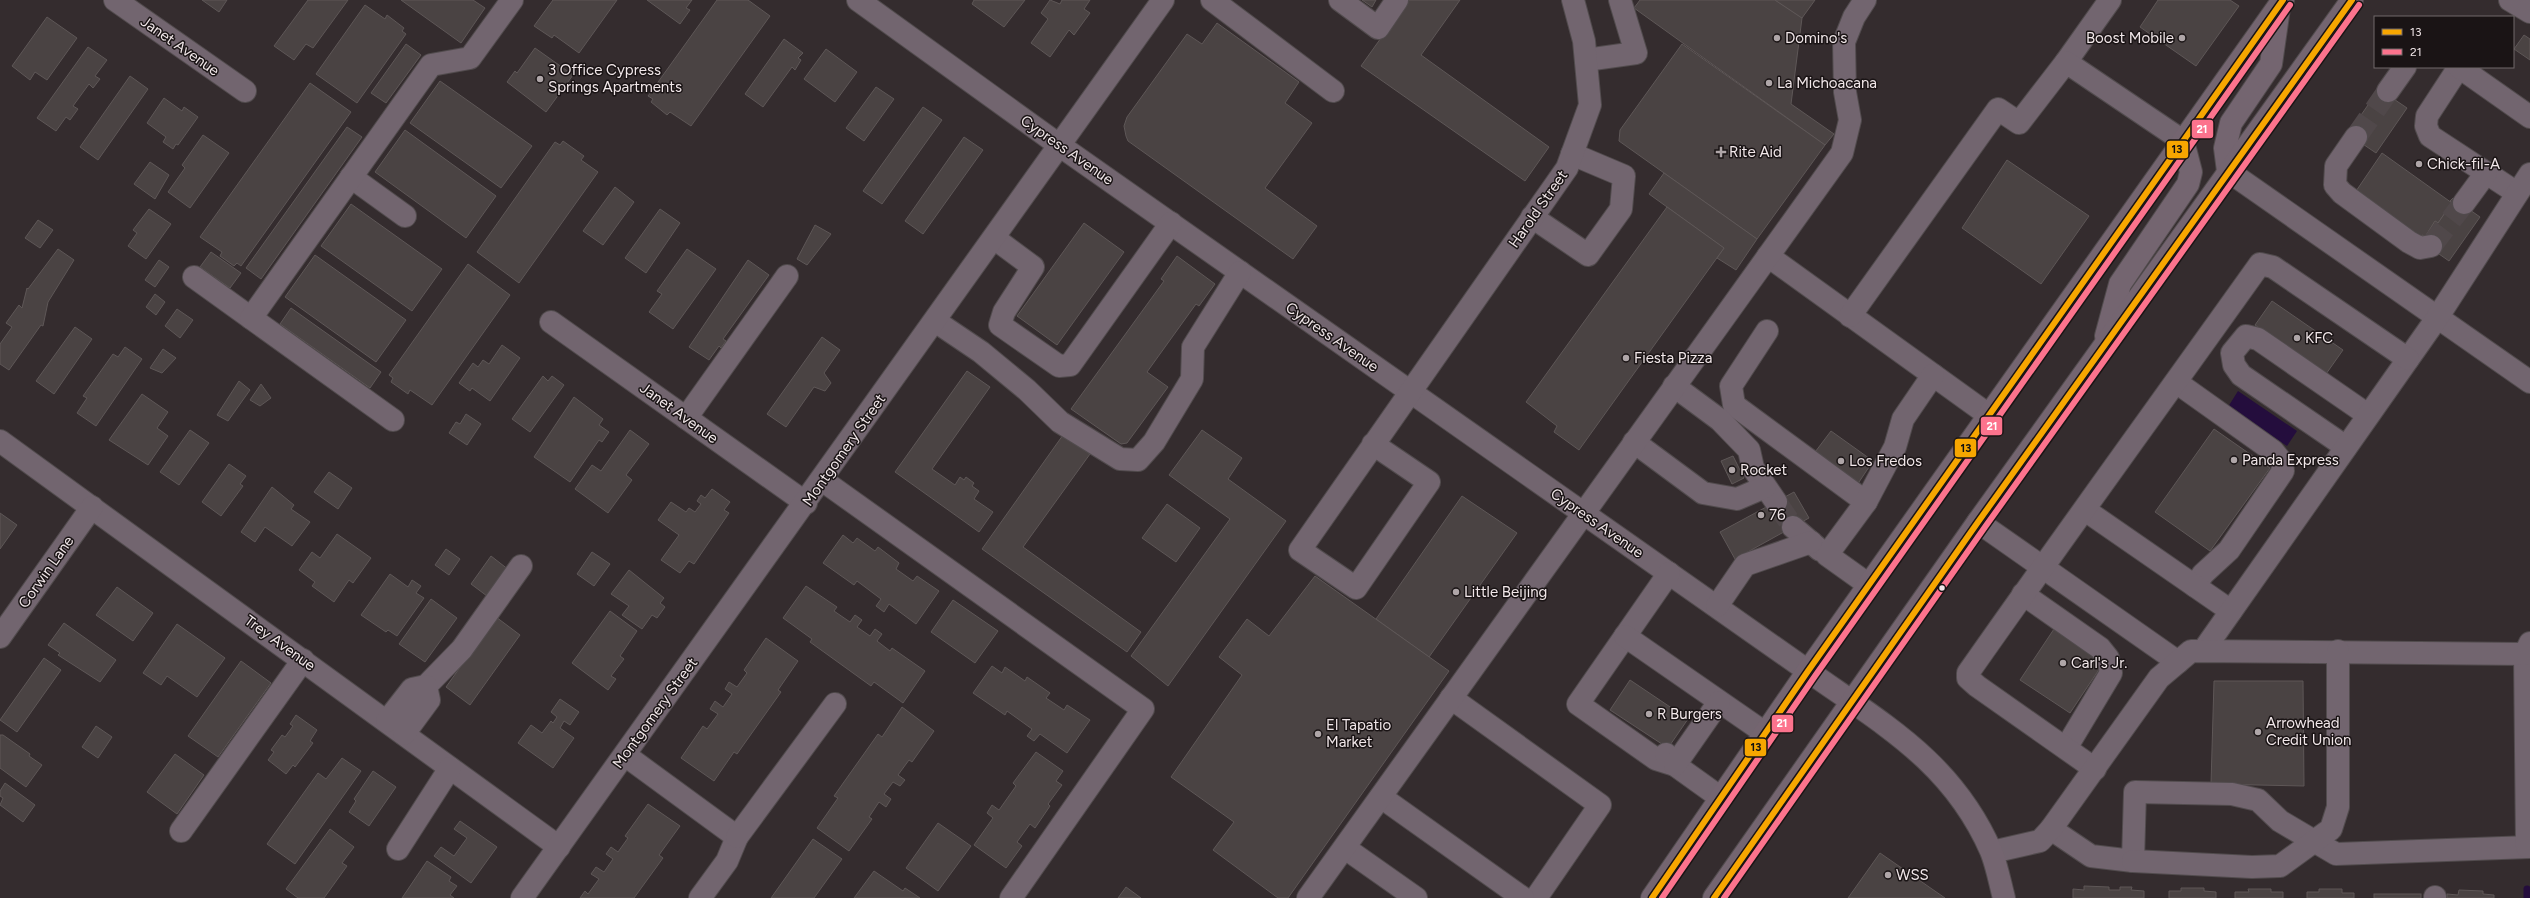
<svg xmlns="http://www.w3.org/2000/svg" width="2530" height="898" font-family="Figtree,sans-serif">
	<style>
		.water { fill: #240d3d }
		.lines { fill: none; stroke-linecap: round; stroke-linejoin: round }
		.stream { stroke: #240d3d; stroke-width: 7 }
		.building { fill: #4a4343; stroke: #5e5757 }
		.minor-tunnel { stroke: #50484a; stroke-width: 22; stroke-dasharray: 22 11; stroke-linecap: butt }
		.minor-casing { stroke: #514b4d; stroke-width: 24 }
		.major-casing { stroke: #514b4d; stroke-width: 24 }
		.minor { stroke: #72656f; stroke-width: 22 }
		.major { stroke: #746570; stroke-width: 22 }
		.bus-1-casing { stroke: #1a1415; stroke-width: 9 }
		.bus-2-casing { stroke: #1a1415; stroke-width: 9 }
		.bus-1 { stroke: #f7a600; stroke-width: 6 }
		.bus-2 { stroke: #fc738d; stroke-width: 6 }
		.poi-dot { fill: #afa6a8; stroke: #1a1415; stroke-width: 1.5 }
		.bus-dot { fill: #f1e7e9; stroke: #1a1415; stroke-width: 1.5 }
		.labels { text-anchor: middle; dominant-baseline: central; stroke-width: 3; stroke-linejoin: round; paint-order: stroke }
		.poi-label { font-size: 15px; fill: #f1e7e9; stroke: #1a1415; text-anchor: start }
		.street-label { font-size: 15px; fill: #f1e7e9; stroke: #1a1415 }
		.line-badge { stroke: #1a1415; stroke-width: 1.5 }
		.badge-label { font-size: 11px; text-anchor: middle; font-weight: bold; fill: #fff }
		.pale-badge-label { font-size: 11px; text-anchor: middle; font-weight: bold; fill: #111 }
	</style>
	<rect width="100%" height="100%" fill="#342c2e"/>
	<polygon class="water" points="2238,391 2297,431 2287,446 2228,407"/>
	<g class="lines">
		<polyline class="stream" points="2527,898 2527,889"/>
	</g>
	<g class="building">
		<polygon points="202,0 227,0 219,12"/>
		<polygon points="308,0 348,0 313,48 306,44 294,60 274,46"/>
		<polygon points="401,0 473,0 485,8 461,43"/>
		<polygon points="553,0 617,0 579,53 554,35 552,38 534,26"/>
		<polygon points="647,0 692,0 686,8 690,10 680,24"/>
		<polygon points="717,0 748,0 770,16 691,126 670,112 667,115 651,102 653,99 648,96"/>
		<polygon points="974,0 1025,0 1004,27 972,4"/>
		<polygon points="1050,0 1060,4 1062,0 1090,0 1084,9 1090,13 1074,35 1069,30 1050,57 1031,43 1048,19 1041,13"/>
		<polygon points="1362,0 1376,0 1372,7"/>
		<polygon points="1408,0 1460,0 1421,55 1549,147 1525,181 1361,66"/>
		<polygon points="1640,0 1775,0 1802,18 1791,104 1834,134 1825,145 1634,8"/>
		<polygon points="1775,0 1815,0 1802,18"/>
		<polygon points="2158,0 2230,0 2239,6 2196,66 2140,27"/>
		<polygon points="365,5 385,19 387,15 404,28 402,31 406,34 357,103 316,74"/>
		<polygon points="47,17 77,38 47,80 35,72 30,80 12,66"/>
		<polygon points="1217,23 1299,82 1285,103 1312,123 1265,188 1317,226 1293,259 1128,141 1126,136 1124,126 1127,117 1187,34 1202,44"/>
		<polygon points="2524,35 2530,39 2530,60 2514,49"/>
		<polygon points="784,39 803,53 798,58 801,60 795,70 792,67 763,107 745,94"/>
		<polygon points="406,44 421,55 386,103 371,93"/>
		<polygon points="1682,44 1825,145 1757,239 1619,141 1620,130"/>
		<polygon points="88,47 107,60 95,76 100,79 93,88 89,84 73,106 78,109 70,120 66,117 56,131 37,118"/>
		<polygon points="535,48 573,75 546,112 507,82 515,71 517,73"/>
		<polygon points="826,49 857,72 835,102 804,79"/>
		<polygon points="130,76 148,89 98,160 80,147"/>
		<polygon points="440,81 532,146 501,188 410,123"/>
		<polygon points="310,83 351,112 241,266 237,263 234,266 220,256 222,252 200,237"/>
		<polygon points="876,87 894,99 864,141 846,128"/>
		<polygon points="2379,89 2407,108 2376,153 2348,134"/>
		<polygon points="164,98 182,111 184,107 198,117 178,145 176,144 173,149 163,142 166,137 147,123"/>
		<polygon points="923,107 942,120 882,204 863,191"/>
		<polygon points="347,127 362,137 261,279 246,268"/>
		<polygon points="405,130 496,196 466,238 375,172"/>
		<polygon points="203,135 229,153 190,208 168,192 185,168 182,165"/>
		<polygon points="964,137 983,150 923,234 905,221"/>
		<polygon points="563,141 584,156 581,160 598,172 519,283 477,252 555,142 560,145"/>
		<polygon points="2382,153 2452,203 2438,223 2435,221 2425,237 2422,235 2419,240 2354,194"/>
		<polygon points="2007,160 2089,216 2041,284 1962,228"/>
		<polygon points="150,162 169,175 155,199 134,184"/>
		<polygon points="1664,173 1757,239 1736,270 1717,258 1724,248 1649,194"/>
		<polygon points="615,187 634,202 603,245 583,231"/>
		<polygon points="2453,198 2480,217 2449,261 2419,240 2422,235 2425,237 2435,221 2438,223 2452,203 2450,201"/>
		<polygon points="351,204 442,269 412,311 321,246"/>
		<polygon points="1667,207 1724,248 1579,450 1554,432 1557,426 1526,402"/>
		<polygon points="149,209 171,224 146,259 128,246 137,233 133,230"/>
		<polygon points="660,209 680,223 646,273 625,258"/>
		<polygon points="38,220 53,230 40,248 25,238"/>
		<polygon points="1084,223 1124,252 1057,345 1017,316"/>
		<polygon points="815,225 831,234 807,265 797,259"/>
		<polygon points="58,249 74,260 48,302 43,326 41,325 9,370 0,364 0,344 12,327 6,323 19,305 22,308 27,288 28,289"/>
		<polygon points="687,249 716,269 673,329 649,312 662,294 657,291"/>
		<polygon points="211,252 241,273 230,288 200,267"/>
		<polygon points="315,255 406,320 376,362 285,297"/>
		<polygon points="1177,256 1215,284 1199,306 1196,304 1147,372 1168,387 1127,443 1121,444 1071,409 1164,281 1161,279"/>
		<polygon points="159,260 169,267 155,287 145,280"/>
		<polygon points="748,260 769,275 723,339 726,341 721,348 719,346 709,360 689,347"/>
		<polygon points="468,264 510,295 432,405 410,390 408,394 391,382 393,378 389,375"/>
		<polygon points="155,294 165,302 156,315 146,307"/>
		<polygon points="2272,301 2343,350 2326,374 2255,325"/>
		<polygon points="291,308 381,372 370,388 280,324"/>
		<polygon points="177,309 193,320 180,338 165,326"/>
		<polygon points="75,327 92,339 54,394 36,381"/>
		<polygon points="822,337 840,350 824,373 831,383 825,391 814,387 786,427 767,414"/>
		<polygon points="502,345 520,358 490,401 472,388 470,391 459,383 473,363 478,367 483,360 489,364"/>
		<polygon points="125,347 142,359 96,426 77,413 87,398 83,396 113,354 118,357"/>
		<polygon points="163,349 176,358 162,373 150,368"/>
		<polygon points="967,371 990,387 932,469 955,485 960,477 964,480 966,477 974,483 972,486 979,491 974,499 993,512 979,532 895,472"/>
		<polygon points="543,376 548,381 552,376 564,385 530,432 512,419"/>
		<polygon points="239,381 250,390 228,421 217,415"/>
		<polygon points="261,384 271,398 260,406 250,400"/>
		<polygon points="142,394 168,412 157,428 168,436 148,465 109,440"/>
		<polygon points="574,397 603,419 599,425 609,432 602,442 599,440 570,482 534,457"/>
		<polygon points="466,414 481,424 467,445 449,433 456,422 460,424"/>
		<polygon points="2214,429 2270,468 2210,551 2155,512"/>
		<polygon points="190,430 209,443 179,485 160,472"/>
		<polygon points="630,430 649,444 626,475 632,480 608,513 575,489 592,465 601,471"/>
		<polygon points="1202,430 1242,458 1228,479 1286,521 1168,686 1131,656 1230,519 1169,475"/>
		<polygon points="1831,431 1873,461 1853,491 1809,460"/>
		<polygon points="1063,435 1090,454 1023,547 1141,632 1127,652 982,549"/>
		<polygon points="1733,456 1744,478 1732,484 1721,461"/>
		<polygon points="229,464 246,476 240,484 243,486 221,516 202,502"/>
		<polygon points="329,472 352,488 338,509 314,492"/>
		<polygon points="272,487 294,505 291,509 310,522 292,546 265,527 255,542 241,532"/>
		<polygon points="712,489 730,502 724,510 729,513 694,564 689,561 680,573 661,560 679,535 658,520 671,502 686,512 689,508 695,512 701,504 697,501 701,495 705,498"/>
		<polygon points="1794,492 1809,518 1735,559 1720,532"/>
		<polygon points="1462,496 1517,533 1429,657 1376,619"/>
		<polygon points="1167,504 1200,528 1176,562 1142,538"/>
		<polygon points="0,513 17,525 0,549"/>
		<polygon points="337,534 371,558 353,583 349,580 334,602 312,586 315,582 299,570 312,552 320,558"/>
		<polygon points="843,535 853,543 857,538 875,551 878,547 899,563 896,569 913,581 917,576 939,591 916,624 889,604 884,612 876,606 881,599 857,581 854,585 823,563"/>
		<polygon points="446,549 460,559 449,575 435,565"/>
		<polygon points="592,552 610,564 594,586 577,574"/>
		<polygon points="491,556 509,570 491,599 471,584"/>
		<polygon points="629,570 664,598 660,603 665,607 657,618 652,615 642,629 622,615 629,606 611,594"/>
		<polygon points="390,574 408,587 412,580 421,586 416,593 424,598 397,636 388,630 386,632 361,615"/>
		<polygon points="1315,576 1449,671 1288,898 1278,898 1213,850 1234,822 1171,777 1242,675 1219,657 1247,619 1269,636"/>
		<polygon points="806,586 837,607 834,611 850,622 855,615 862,620 857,627 870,636 875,629 882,634 877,641 890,651 892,648 925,671 903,703 874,682 871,686 810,642 812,639 783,618"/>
		<polygon points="117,587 153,613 133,641 96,615"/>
		<polygon points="431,599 457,618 425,662 399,644"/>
		<polygon points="953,600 998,631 975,663 931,632"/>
		<polygon points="610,611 637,631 620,656 624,659 611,676 616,679 608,690 572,663"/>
		<polygon points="496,617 520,635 470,705 446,687"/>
		<polygon points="64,623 116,660 100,682 58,655 60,653 48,645"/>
		<polygon points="177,624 225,658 197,697 167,676 161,685 143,673"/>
		<polygon points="2054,629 2104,662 2070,713 2020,680"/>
		<polygon points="766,638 798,661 778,690 781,692 737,754 734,752 714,781 681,758 703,726 707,729 718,714 710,709 715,701 723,707 732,694 725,689 729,682 737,687 747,673 744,670"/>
		<polygon points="44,658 61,670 17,732 0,720"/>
		<polygon points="241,661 271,683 218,757 188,736"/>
		<polygon points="992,666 1002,673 1005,667 1025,681 1027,677 1050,693 1046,698 1064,710 1067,705 1090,720 1067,753 1040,734 1034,741 1027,736 1032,729 1007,711 1005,715 973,693"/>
		<polygon points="1630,680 1688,719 1668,748 1610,710"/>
		<polygon points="2214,681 2303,681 2304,786 2211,784"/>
		<polygon points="560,699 579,712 570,725 564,721 560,728 574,738 553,768 518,743 531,725 542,733 551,721 553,723 557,717 551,712"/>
		<polygon points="902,707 934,731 912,762 909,760 898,775 905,780 900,786 893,782 884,794 891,799 886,807 879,802 869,817 872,819 849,851 817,828 838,798 834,796 878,734 882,737"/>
		<polygon points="296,715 317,730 310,741 313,743 295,767 293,765 286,774 268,760 274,752 271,750 282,735 285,737 293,726 290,724"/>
		<polygon points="96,726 112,737 98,758 82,747"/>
		<polygon points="0,735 3,735 30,754 29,756 42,765 26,787 0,768"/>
		<polygon points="1036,752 1063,771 1056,781 1062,785 1048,804 1050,806 1035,828 1030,824 1017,842 1022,846 1006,868 974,845 993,818 987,813 992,805 999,810 1016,786 1013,783"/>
		<polygon points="175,754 204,775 177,814 147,792"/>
		<polygon points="342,758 361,771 295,864 267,844 318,773 326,779"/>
		<polygon points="373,771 396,787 369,826 349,812 356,801 354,799"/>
		<polygon points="5,783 35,805 23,822 0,805 3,798 0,796 0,791"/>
		<polygon points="648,804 680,826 659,855 663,858 634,898 580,898 585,891 588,894 599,879 591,874 596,867 604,872 613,859 606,854 611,847 618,852 628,838 625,836"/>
		<polygon points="460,821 497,847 471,883 434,856 441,847 454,856 467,838 454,829"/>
		<polygon points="938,823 971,846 938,891 906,868"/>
		<polygon points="330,829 354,847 342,863 347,866 324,898 298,898 286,889"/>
		<polygon points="813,839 842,859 814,898 771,898"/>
		<polygon points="1880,853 1945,898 1848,898"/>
		<polygon points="427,861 451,877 449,881 457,886 450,895 454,898 402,898"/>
		<polygon points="874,871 903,891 905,888 920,898 854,898"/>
		<polygon points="2084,886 2109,887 2109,890 2120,890 2120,887 2132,887 2131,890 2144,891 2144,898 2073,898 2073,889 2084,890"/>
		<polygon points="1126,887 1141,898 1118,898"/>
		<polygon points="2181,888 2204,888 2204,891 2216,892 2216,898 2169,898 2169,891 2181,891"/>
		<polygon points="2248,889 2271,889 2271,892 2283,892 2283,898 2235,898 2235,892 2249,892"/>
		<polygon points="2319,889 2342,889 2342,893 2354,893 2354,898 2307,898 2307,892 2319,892"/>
		<polygon points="2459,890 2483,891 2483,894 2494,895 2494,898 2447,898 2447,894 2458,895"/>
		<rect x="2374" y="894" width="47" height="4"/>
	</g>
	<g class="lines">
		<g class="minor-tunnel">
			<polyline points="2356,137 2388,91"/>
			<polyline points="2431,246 2464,203"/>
			<polyline points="1776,502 1793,527"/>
		</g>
		<defs>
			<g id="minor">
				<polyline points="115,0 245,91"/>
				<polyline points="858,0 1059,145 1808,671"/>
				<polyline points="1212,0 1333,91"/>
				<polyline points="1340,0 1378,28 1397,0"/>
				<polyline points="2510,0 2530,12"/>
				<polyline points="1586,60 1636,53 1620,0"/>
				<polyline points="2066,62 2110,0"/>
				<polyline points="2459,67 2427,116 2426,126 2430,136 2517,193"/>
				<polyline points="2459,67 2530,117"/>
				<polyline points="2388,91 2405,67"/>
				<polyline points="2356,137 2336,166 2335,185 2342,193 2409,242 2420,248 2431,246"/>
				<polyline points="2228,171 2530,382"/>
				<polyline points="351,177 405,216"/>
				<polyline points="2464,203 2486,173"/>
				<polyline points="1532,217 1588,255 1621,209 1624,176 1572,154"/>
				<polyline points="994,238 1033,267 1004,312 1000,325 1059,366 1070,365 1171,223"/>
				<polyline points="1768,256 1990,416"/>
				<polyline points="194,277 251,318"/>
				<polyline points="1850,316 1998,109 2019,123 2066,62 2183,141"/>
				<polyline points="935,321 981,352 1027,390 1060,422 1120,459 1138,460 1154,442 1192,379 1193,347 1240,272"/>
				<polyline points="551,322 806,503"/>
				<polyline points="1767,331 1731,386 1734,405 1866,502"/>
				<polyline points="2176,382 2273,451 2282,462 2283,471 2229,550 2203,574 2195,586"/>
				<polyline points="1674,386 1720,420 1749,450 1753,468 1776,502"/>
				<polyline points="686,418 787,276"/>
				<polyline points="393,420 251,318 431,65 470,58 512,0"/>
				<polyline points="0,441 559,847"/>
				<polyline points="1634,442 1703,493 1737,499 1765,487"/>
				<polyline points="1373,444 1429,482 1356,588 1300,550 1567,168 1590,105 1584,41 1573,0"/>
				<polyline points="2346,447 2241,375 2234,365 2232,353 2246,336 2258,339 2368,415"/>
				<polyline points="822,480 1143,709 1011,898"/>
				<polyline points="2085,510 2231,611"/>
				<polyline points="1978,522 2178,662"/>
				<polyline points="1793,527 1820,550"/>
				<polyline points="1669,573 1578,704 1656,759 1675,765"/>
				<polyline points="1869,585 1827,555 1866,502 1895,447 1903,419 1933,375"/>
				<polyline points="2023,594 2100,648 2108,658 2111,673 2066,748"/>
				<polyline points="1717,606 1745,565 1811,542"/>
				<polyline points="1625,636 1765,733"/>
				<polyline points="0,637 92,507"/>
				<polyline points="2203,651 2437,318 2530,174"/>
				<polyline points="426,686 462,649 521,566"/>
				<polyline points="1451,698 1600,805 1536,898"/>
				<polyline points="387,721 412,689 426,686 429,700 404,734"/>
				<polyline points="1666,754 1675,765 1721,798"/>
				<polyline points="625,755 737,837 727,861 700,898"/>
				<polyline points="1675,765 1719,702"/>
				<path d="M 2095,769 L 1977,686 L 1968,678 L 1968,673 C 2064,536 2163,400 2260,264 L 2273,267 L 2408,359"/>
				<polyline points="1381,797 1523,898"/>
				<polyline points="2051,829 2091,856 2133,861 2135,792 2232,794 2258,800 2280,821 2336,854 2530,847"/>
				<polyline points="181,831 303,660"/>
				<polyline points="737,837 835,704"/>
				<polyline points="2527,847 2525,654 2530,656"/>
				<polyline points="1345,848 1416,898"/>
				<polyline points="398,849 450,768"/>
				<polyline points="1992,852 2040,841 2051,829 2159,678 2191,651 2525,654 2530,643"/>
				<polyline points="2133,861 2252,867 2280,866 2331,829 2338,807 2338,651"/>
				<polyline points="522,898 1163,0"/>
				<polyline points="1308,898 1842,153 1850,120 1845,92 1844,42 1854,17 1865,0"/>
				<polyline points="2435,898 2435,897"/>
			</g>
			<g id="major">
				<polyline points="2228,171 2225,148 2231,123 2271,64 2279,8"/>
				<polyline points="2106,336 2120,284 2188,184 2191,172 2183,141"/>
				<path d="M 1808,671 C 1884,725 1952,762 1991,851 C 1997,866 2000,883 2004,898"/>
				<polyline points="1652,898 1808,671 2283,0"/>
				<polyline points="1714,898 1978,522 2352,0"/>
			</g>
		</defs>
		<use href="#minor" class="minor-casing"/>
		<use href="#major" class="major-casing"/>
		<use href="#minor" class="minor"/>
		<use href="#major" class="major"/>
		<defs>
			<g id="bus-1">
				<polyline points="1652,898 1808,671 2283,0"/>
				<polyline points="1714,898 1978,522 2352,0"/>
			</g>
			<g id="bus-2">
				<polyline points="1662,898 1815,676 2290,5"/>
				<polyline points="1724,898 1985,527 2359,5"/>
			</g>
		</defs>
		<use href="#bus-1" class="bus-1-casing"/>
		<use href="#bus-2" class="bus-2-casing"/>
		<use href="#bus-1" class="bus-1"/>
		<use href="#bus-2" class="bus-2"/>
	</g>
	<g class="poi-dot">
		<circle cx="1777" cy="38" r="4"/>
		<circle cx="2182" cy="38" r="4"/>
		<circle cx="540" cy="79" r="4"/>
		<circle cx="1769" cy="83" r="4"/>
		<path d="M1719 146h4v4h4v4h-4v4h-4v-4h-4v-4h4z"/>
		<circle cx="2419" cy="164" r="4"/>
		<circle cx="2297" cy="338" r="4"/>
		<circle cx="1626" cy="358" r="4"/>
		<circle cx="2234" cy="460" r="4"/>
		<circle cx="1841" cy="461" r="4"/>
		<circle cx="1732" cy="470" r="4"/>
		<circle cx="1761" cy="515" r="4"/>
		<circle cx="1456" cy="592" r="4"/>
		<circle cx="2063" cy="663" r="4"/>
		<circle cx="1649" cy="714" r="4"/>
		<circle cx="2258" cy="732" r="4"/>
		<circle cx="1318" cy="734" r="4"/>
		<circle cx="1888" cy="875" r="4"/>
	</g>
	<circle class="bus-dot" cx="1942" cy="588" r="3.5"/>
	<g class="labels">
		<g class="poi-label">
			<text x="1785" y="38">Domino's</text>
			<text x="2174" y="38" text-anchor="end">Boost Mobile</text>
			<text x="548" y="70">3 Office Cypress<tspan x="548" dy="17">Springs Apartments</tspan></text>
			<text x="1777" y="83">La Michoacana</text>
			<text x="1729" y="152">Rite Aid</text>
			<text x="2427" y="164">Chick-fil-A</text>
			<text x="2305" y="338">KFC</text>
			<text x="1634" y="358">Fiesta Pizza</text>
			<text x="2242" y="460">Panda Express</text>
			<text x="1849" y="461">Los Fredos</text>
			<text x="1740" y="470">Rocket</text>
			<text x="1769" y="515">76</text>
			<text x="1464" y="592">Little Beijing</text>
			<text x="2071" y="663">Carl's Jr.</text>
			<text x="1657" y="714">R Burgers</text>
			<text x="2266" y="723">Arrowhead<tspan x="2266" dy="17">Credit Union</tspan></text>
			<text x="1326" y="725">El Tapatio<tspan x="1326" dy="17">Market</tspan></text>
			<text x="1896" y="875">WSS</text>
		</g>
		<g class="street-label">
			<text transform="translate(180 46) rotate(35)">Janet Avenue</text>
			<text transform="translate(1067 150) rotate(35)">Cypress Avenue</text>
			<text transform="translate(1538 209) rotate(-55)">Harold Street</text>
			<text transform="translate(1332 337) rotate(35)">Cypress Avenue</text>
			<text transform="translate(679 413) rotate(36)">Janet Avenue</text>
			<text transform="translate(844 450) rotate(-55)">Montgomery Street</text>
			<text transform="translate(1597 523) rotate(35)">Cypress Avenue</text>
			<text transform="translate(46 572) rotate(-55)">Corwin Lane</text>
			<text transform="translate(280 643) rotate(36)">Trey Avenue</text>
			<text transform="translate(655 713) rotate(-54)">Montgomery Street</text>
		</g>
	</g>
	<g class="line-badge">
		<rect x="2191" y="119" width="23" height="20" rx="4" fill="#fc738d"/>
		<rect x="2166" y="140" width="23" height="19" rx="4" fill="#f7a600"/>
		<rect x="1980" y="416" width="23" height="20" rx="4" fill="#fc738d"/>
		<rect x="1954" y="438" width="23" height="20" rx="4" fill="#f7a600"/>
		<rect x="1771" y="714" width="23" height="19" rx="4" fill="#fc738d"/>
		<rect x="1744" y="738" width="23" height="19" rx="4" fill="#f7a600"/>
	</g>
	<g class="badge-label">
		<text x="2202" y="133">21</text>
		<text x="1992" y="430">21</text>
		<text x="1782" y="727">21</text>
	</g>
	<g class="pale-badge-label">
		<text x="2177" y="153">13</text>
		<text x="1966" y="452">13</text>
		<text x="1756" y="751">13</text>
	</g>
	<rect x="2374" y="16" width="140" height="52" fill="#1a1415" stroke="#70686a"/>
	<rect x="2382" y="29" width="20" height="6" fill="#f7a600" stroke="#70686a"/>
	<text x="2410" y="36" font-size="12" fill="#f1e7e9">13</text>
	<rect x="2382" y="49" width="20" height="6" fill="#fc738d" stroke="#70686a"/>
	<text x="2410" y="56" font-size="12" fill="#f1e7e9">21</text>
</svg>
